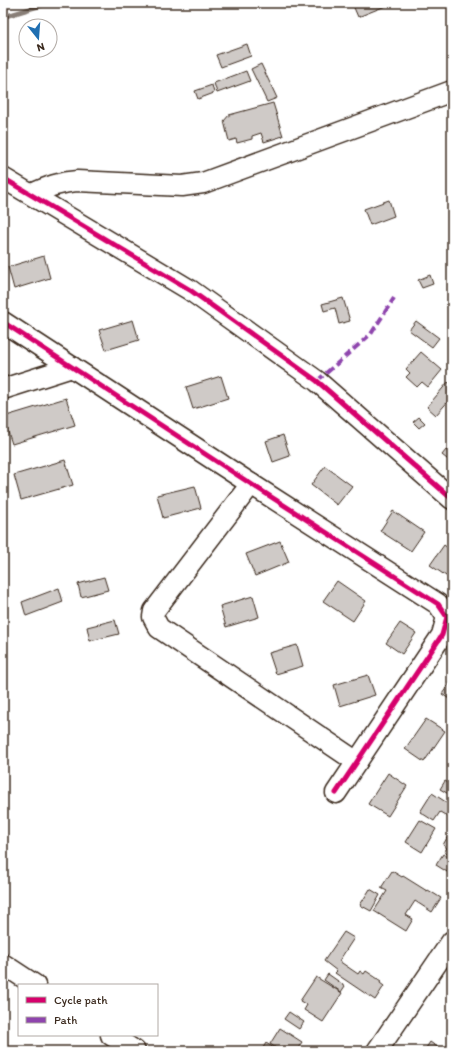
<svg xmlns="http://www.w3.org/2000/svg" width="455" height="1054" font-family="Itim,sans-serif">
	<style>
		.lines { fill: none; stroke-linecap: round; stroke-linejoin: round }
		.stream { stroke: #887e77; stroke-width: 4.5 }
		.building { fill: #cfcac7; stroke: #3b2a1e }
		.minor-casing { stroke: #3b2a1e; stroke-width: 23 }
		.minor { stroke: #fff; stroke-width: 20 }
		.quiet { stroke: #8e44ad; stroke-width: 4; stroke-dasharray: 8 4; stroke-linecap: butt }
		.cycleway-casing { stroke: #fff; stroke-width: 8 }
		.cycleway { stroke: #d6006c; stroke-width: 5 }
	</style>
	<rect width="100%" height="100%" fill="#fff"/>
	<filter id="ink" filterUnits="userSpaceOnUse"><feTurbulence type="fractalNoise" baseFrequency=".025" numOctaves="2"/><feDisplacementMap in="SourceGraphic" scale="8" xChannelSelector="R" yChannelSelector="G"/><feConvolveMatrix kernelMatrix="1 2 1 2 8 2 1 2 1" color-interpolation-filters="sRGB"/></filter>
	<g filter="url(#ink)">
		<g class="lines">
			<polyline class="stream" points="3,17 49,3"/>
		</g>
		<g class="building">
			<polygon points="352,3 393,3 358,17"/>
			<polygon points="247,44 251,56 221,67 216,55"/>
			<polygon points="261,64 277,98 267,102 251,69"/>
			<polygon points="246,71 250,81 217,93 214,83"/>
			<polygon points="212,85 214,93 198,99 195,91"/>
			<polygon points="273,103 283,136 264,142 261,133 252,136 252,139 237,143 236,139 229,141 224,121 229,115"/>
			<polygon points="389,200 394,216 370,225 364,209"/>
			<polygon points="44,256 50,278 14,289 8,267"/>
			<polygon points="430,275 433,284 422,288 418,280"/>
			<polygon points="343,298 350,321 339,324 335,308 324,311 322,304"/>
			<polygon points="133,320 139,340 106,350 99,330"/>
			<polygon points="416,321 439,338 432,347 409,330"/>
			<polygon points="421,352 442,370 428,387 422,382 417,387 406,377 410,373 406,369"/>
			<polygon points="221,376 228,398 193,409 186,387"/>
			<polygon points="448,382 452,386 452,397 436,415 427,407"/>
			<polygon points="66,398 75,425 12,444 3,417"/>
			<polygon points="419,417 425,423 419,428 413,422"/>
			<polygon points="283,435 290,456 273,462 266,441"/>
			<polygon points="446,450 452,455 452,463 442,455"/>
			<polygon points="65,460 73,485 21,500 14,475"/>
			<polygon points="325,466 352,486 337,505 311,485"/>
			<polygon points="195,486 201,508 163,518 157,495"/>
			<polygon points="393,511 424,532 411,551 380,531"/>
			<polygon points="280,541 289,562 255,576 246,554"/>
			<polygon points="444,545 452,551 452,580 430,565"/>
			<polygon points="104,577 108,590 81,597 78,584"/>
			<polygon points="337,581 366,601 353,621 323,601"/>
			<polygon points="59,588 63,602 26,616 22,602"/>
			<polygon points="253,596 259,617 226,627 220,606"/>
			<polygon points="115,620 119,634 90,641 87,627"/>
			<polygon points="400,623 416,633 402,654 386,643"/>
			<polygon points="297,645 303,666 276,674 269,653"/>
			<polygon points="368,675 375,695 340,706 334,685"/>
			<polygon points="452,680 452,701 442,694"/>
			<polygon points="426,719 445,731 424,762 405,749"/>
			<polygon points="388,773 407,786 388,816 368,804"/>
			<polygon points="445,781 452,785 452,796 440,789"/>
			<polygon points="432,793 452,806 452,819 440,812 434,821 420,812"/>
			<polygon points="420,820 436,829 422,852 406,842"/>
			<polygon points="452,835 452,857 444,852 447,848 443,845 448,836 450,837"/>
			<polygon points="443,854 452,859 452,875 436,865"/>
			<polygon points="392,871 402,877 403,876 427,891 428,890 441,898 432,912 415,901 406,915 413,919 406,931 374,911 387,891 381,888"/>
			<polygon points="370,889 380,895 371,911 360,905"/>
			<polygon points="344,932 354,938 339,961 358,974 360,971 364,974 366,971 381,981 380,983 384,986 375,1000 335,973 337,971 324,961"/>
			<polygon points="328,974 345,986 341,992 324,980"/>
			<polygon points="316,977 342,993 323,1022 304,1010 307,1005 300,1001"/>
			<polygon points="289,1012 304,1022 299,1029 284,1019"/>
			<polygon points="280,1028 302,1042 296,1051 281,1051 270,1044"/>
			<polygon points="430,1042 443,1051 431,1051 426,1048"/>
			<polygon points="266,1043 274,1048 273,1051 261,1051"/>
		</g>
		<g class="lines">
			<defs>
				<g id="minor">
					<polyline points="3,178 190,290 317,381 452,499"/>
					<path d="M 32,194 C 47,187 60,182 77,181 L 182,186 L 203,183 L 452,91"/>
					<polyline points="3,322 251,484 438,604 447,617 442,635 336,793"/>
					<polyline points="3,389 72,367"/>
					<polyline points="251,484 154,611 153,617 159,628 357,762"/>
					<polyline points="3,964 35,985"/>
					<polyline points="111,1035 135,1051"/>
					<polyline points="377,1051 452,941"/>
				</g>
			</defs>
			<use href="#minor" class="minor-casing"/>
			<use href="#minor" class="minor"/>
			<polyline class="quiet" points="317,381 371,334 394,298"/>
			<defs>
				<g id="cycleway">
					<polyline points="3,178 190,290 317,381 452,499"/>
					<polyline points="3,322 251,484 438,604 447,617 442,635 336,793"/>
				</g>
			</defs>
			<use href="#cycleway" class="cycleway-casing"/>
			<use href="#cycleway" class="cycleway"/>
		</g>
	</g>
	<rect width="455" height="1054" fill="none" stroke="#fff" stroke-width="16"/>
	<rect x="8" y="8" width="439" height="1038" fill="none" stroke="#3b2a1e" stroke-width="1.5" filter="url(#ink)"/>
	<rect x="18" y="984" width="140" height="52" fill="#ffffff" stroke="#b1aaa5"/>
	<rect x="26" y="997" width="20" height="6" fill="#d6006c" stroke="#b1aaa5"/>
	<text x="54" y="1004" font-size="12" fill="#3b2a1e">Cycle path</text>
	<rect x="26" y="1017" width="20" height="6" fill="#8e44ad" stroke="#b1aaa5"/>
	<text x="54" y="1024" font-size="12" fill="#3b2a1e">Path</text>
	<g transform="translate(38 38) rotate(163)"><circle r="19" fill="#ffffff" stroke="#b1aaa5"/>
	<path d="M0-3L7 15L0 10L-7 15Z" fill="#1f6fb2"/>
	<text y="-6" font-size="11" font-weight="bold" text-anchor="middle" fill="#3b2a1e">N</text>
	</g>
</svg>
